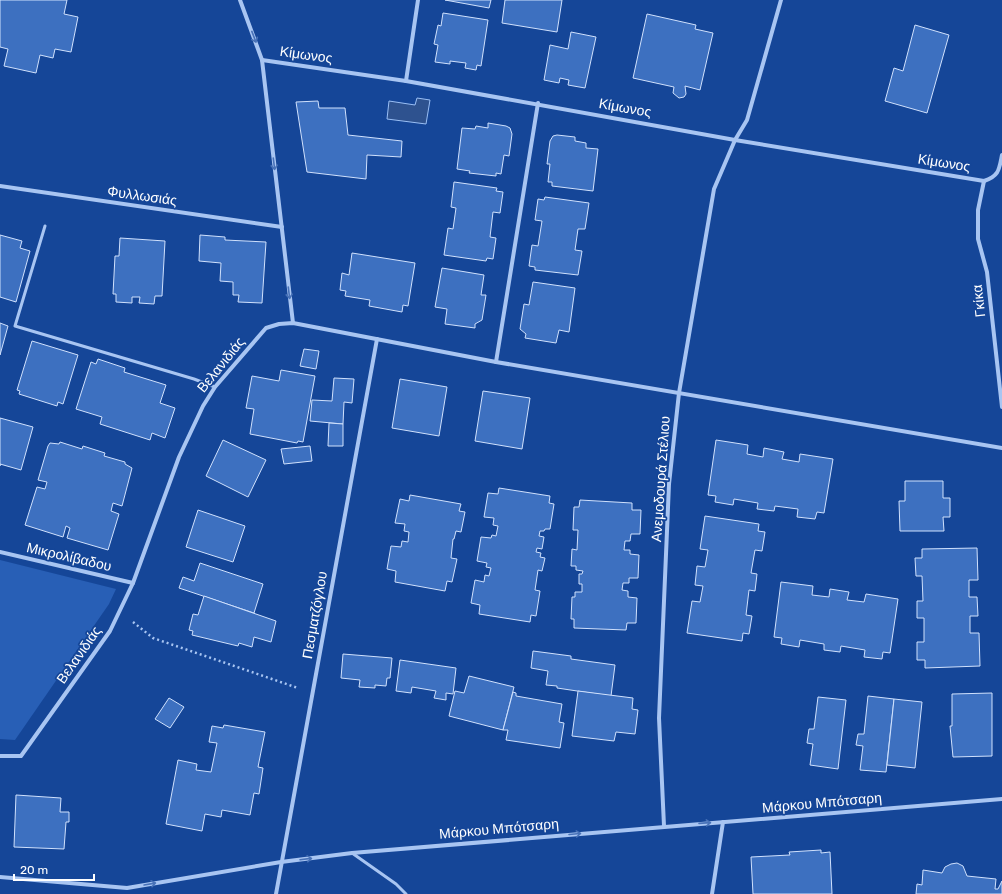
<svg xmlns="http://www.w3.org/2000/svg" width="1002" height="894" font-family="Rubik,sans-serif">
	<style>
		.green { fill: #285fb6 }
		.water { fill: #2e528f; stroke: #9abff5 }
		.building { fill: #3d70c0; stroke: #d0e1fd }
		.lines { fill: none; stroke-linecap: round; stroke-linejoin: round }
		.path { stroke: #a8c5f2; stroke-width: 2.5; stroke-dasharray: 2 3; stroke-linecap: butt }
		.service { stroke: #a8c5f2; stroke-width: 3 }
		.minor { stroke: #a8c5f2; stroke-width: 4 }
		.oneway { stroke: #4872b8 }
		.labels { text-anchor: middle; dominant-baseline: central; stroke-width: 3.5; stroke-linejoin: round; paint-order: stroke }
		.street-label { font-size: 14px; fill: #fff; stroke: #154698 }
	</style>
	<rect width="100%" height="100%" fill="#154698"/>
	<polygon class="green" points="0,560 116,589 109,604 15,740 0,739"/>
	<polygon class="water" points="417,98 430,100 426,124 387,119 389,101 415,105"/>
	<g class="building">
		<polygon points="0,0 67,0 64,14 78,17 71,52 55,49 53,58 40,55 36,73 4,66 8,49 0,47"/>
		<polygon points="445,0 491,0 489,8"/>
		<polygon points="505,0 562,0 557,32 502,23"/>
		<polygon points="443,13 488,20 481,66 477,65 476,70 465,68 466,63 450,61 450,64 435,62 438,45 434,44 438,25 441,26"/>
		<polygon points="647,14 696,25 695,29 713,33 700,90 685,86 686,94 684,97 679,98 673,93 674,87 633,78"/>
		<polygon points="915,25 949,35 927,113 885,101 894,68 903,71"/>
		<polygon points="571,32 596,37 585,88 568,85 569,80 560,78 559,83 544,80 550,45 568,49"/>
		<polygon points="318,101 319,108 345,108 348,135 402,141 401,157 367,155 366,179 307,172 296,102"/>
		<polygon points="488,123 506,126 510,128 512,134 509,156 504,155 501,174 496,173 496,176 469,173 470,171 457,169 462,128 475,129 476,126 488,128"/>
		<polygon points="557,135 575,137 575,141 586,143 586,148 598,149 593,191 552,186 552,182 548,182 550,164 547,164 550,141 553,136"/>
		<polygon points="454,182 497,188 496,191 503,192 500,213 493,212 490,237 496,238 493,259 487,258 486,261 444,255 448,228 453,229 456,208 451,207"/>
		<polygon points="545,197 589,203 585,229 578,229 575,250 582,251 578,275 535,270 535,267 529,266 532,245 538,246 542,221 535,220 538,199 544,200"/>
		<polygon points="0,235 22,241 20,248 30,251 16,302 0,297"/>
		<polygon points="200,235 225,237 225,240 266,242 262,303 238,302 239,295 233,295 233,282 220,281 221,263 199,261"/>
		<polygon points="120,238 165,241 162,296 155,296 154,304 139,303 140,297 132,297 132,303 116,302 116,294 113,294 115,256 119,256"/>
		<polygon points="352,253 415,263 408,306 403,305 402,312 369,306 370,300 345,296 346,291 340,290 342,273 349,275"/>
		<polygon points="442,268 484,275 481,295 486,295 482,320 475,324 475,328 445,324 447,309 435,307"/>
		<polygon points="533,282 575,288 569,332 559,330 556,343 525,338 526,334 520,329 524,304 529,305"/>
		<polygon points="0,323 8,326 0,355"/>
		<polygon points="32,341 78,355 63,404 58,402 57,406 19,394 20,391 17,390"/>
		<polygon points="304,349 319,351 316,369 300,366"/>
		<polygon points="98,359 125,368 124,372 166,385 160,403 175,408 165,438 152,433 150,440 100,424 102,417 76,409 91,362 96,364"/>
		<polygon points="281,370 315,376 303,442 298,441 297,443 250,434 254,409 246,408 252,376 279,381"/>
		<polygon points="334,378 354,379 352,403 344,402 343,424 310,421 312,400 332,401"/>
		<polygon points="400,379 447,387 439,436 392,428"/>
		<polygon points="483,391 530,398 522,449 475,441"/>
		<polygon points="0,418 33,427 21,470 0,464 0,466"/>
		<polygon points="329,423 343,424 343,446 328,446"/>
		<polygon points="223,440 266,460 248,497 206,476"/>
		<polygon points="716,440 748,445 747,454 763,457 764,448 784,452 782,459 799,462 800,454 833,459 824,513 817,512 815,519 797,517 798,509 775,506 774,511 757,509 758,503 734,499 733,505 715,502 716,496 708,495"/>
		<polygon points="60,442 82,449 83,446 105,453 104,456 125,462 125,464 132,468 122,506 113,503 111,511 119,514 108,550 67,538 70,528 66,526 63,537 25,525 37,487 45,489 47,482 38,480 48,446 50,443 59,444"/>
		<polygon points="310,446 312,461 284,464 281,449"/>
		<polygon points="905,481 943,481 943,498 950,498 950,517 943,517 944,531 900,531 899,501 905,501"/>
		<polygon points="499,488 550,496 549,503 554,504 550,529 545,529 544,531 540,531 539,536 544,537 542,549 537,548 536,552 541,553 540,557 545,558 542,571 538,570 535,590 540,591 536,616 531,615 530,622 479,614 480,605 471,603 475,580 484,582 485,575 489,576 491,568 486,567 487,563 477,561 481,537 491,538 492,535 496,536 498,526 493,525 494,518 484,517 488,493 498,494"/>
		<polygon points="410,495 461,504 459,511 465,512 461,532 456,531 454,539 453,539 451,558 457,559 452,582 447,581 445,591 395,582 396,571 387,569 391,546 401,547 402,541 408,542 409,532 404,531 405,524 395,523 400,499 409,501"/>
		<polygon points="580,500 632,503 632,510 641,510 640,534 631,534 630,541 625,541 624,550 630,550 630,554 639,555 638,578 629,578 629,583 623,583 622,590 628,591 628,597 637,598 636,623 627,623 626,630 574,628 574,619 571,619 572,597 575,597 575,592 582,592 582,584 579,584 579,574 582,574 583,571 576,570 576,566 571,566 572,549 577,550 578,530 573,530 574,507 579,507"/>
		<polygon points="198,510 245,526 233,562 186,547"/>
		<polygon points="705,516 759,524 758,531 765,532 762,551 755,550 751,573 757,574 755,591 749,590 746,615 752,616 749,634 743,633 742,641 687,633 692,601 700,602 703,586 695,585 697,566 705,567 708,550 700,549"/>
		<polygon points="977,548 978,580 969,580 969,597 977,597 978,616 970,616 970,633 979,633 980,666 925,668 925,660 917,660 917,642 924,642 924,618 917,618 917,601 923,601 922,576 916,576 915,558 922,558 922,549"/>
		<polygon points="200,563 263,584 254,613 179,588 183,577 194,581"/>
		<polygon points="781,582 813,586 812,595 829,597 830,589 849,592 847,600 864,602 866,594 898,599 890,653 883,652 882,659 864,657 865,650 841,646 840,652 824,650 824,644 800,640 799,647 781,644 782,638 774,637"/>
		<polygon points="204,596 276,621 271,642 254,637 252,647 239,643 238,646 192,635 193,631 189,630 193,614 198,615"/>
		<polygon points="533,651 571,656 571,659 615,665 611,696 557,688 557,686 546,685 548,671 531,668"/>
		<polygon points="343,654 392,658 390,678 387,678 386,686 375,685 375,688 359,687 360,680 341,678"/>
		<polygon points="400,660 456,668 453,694 446,693 446,700 434,698 436,691 412,687 411,693 396,691"/>
		<polygon points="469,676 514,687 503,730 449,716 455,691 464,693"/>
		<polygon points="578,691 633,698 632,709 638,710 635,734 616,732 614,741 572,736"/>
		<polygon points="513,692 516,693 516,696 562,704 559,722 564,723 560,748 506,740 508,730 503,730"/>
		<polygon points="992,693 992,756 953,757 950,726 952,726 952,694"/>
		<polygon points="868,696 894,699 886,772 860,770 863,746 856,745 858,734 864,734"/>
		<polygon points="818,697 846,700 838,769 810,765 813,744 807,743 809,729 814,729"/>
		<polygon points="169,698 184,707 170,728 155,719"/>
		<polygon points="894,699 922,702 915,768 887,765"/>
		<polygon points="224,725 265,732 258,767 263,768 259,794 254,793 250,815 222,810 221,817 205,814 202,831 166,824 178,760 197,764 196,770 211,772 217,743 209,742 212,726 223,728"/>
		<polygon points="16,795 61,798 60,812 69,812 69,822 66,822 64,849 14,847"/>
		<polygon points="821,850 821,853 830,852 832,894 753,894 751,857 790,855 789,852"/>
		<polygon points="957,863 963,866 967,876 996,879 995,889 998,889 1002,881 1002,894 916,894 917,884 922,885 923,870 942,873 945,867 951,864"/>
	</g>
	<g class="lines">
		<polyline class="path" points="133,622 153,638 298,688"/>
		<g class="service">
			<polyline points="45,226 15,326 194,379 215,387"/>
			<polyline points="352,853 396,884 406,894"/>
		</g>
		<g class="minor">
			<polyline points="240,0 262,60 293,323"/>
			<path d="M 262,60 L 406,81 L 735,140 L 984,181 C 999,176 999,170 1002,155"/>
			<polyline points="406,81 418,0"/>
			<polyline points="984,181 978,210 978,239 987,272 1002,407"/>
			<polyline points="0,186 282,227"/>
			<polyline points="496,362 538,103"/>
			<polyline points="0,552 133,583"/>
			<polyline points="0,756 21,756 110,631 133,583 179,457 203,406 215,387 266,328 279,324 293,323 496,362 1002,448"/>
			<polyline points="664,826 659,718 669,484 679,393 714,189 735,140 747,120 781,0"/>
			<polyline points="0,877 127,888 281,862 352,853 1002,799"/>
			<polyline points="276,894 377,339"/>
			<polyline points="712,894 723,822"/>
		</g>
	</g>
	<defs><path id="oneway-shaft" d="M-6 0H5M1.5-3L5.5 0L1.5 3" fill="none" stroke-width="1.6" stroke-linecap="round" stroke-linejoin="round"/></defs>
	<g class="oneway">
		<use href="#oneway-shaft" transform="translate(254 37) rotate(69)"/>
		<use href="#oneway-shaft" transform="translate(274 164) rotate(83)"/>
		<use href="#oneway-shaft" transform="translate(289 293) rotate(83)"/>
		<use href="#oneway-shaft" transform="translate(705 823) rotate(-4)"/>
		<use href="#oneway-shaft" transform="translate(575 834) rotate(-5)"/>
		<use href="#oneway-shaft" transform="translate(306 859) rotate(-7)"/>
		<use href="#oneway-shaft" transform="translate(150 884) rotate(-10)"/>
	</g>
	<g class="labels">
		<g class="street-label">
			<text transform="translate(306 55) rotate(8)">Κίμωνος</text>
			<text transform="translate(625 108) rotate(10)">Κίμωνος</text>
			<text transform="translate(944 163) rotate(9)">Κίμωνος</text>
			<text transform="translate(142 196) rotate(8)">Φυλλωσιάς</text>
			<text transform="translate(979 301) rotate(-96)">Γκίκα</text>
			<text transform="translate(221 365) rotate(-51)">Βελανιδιάς</text>
			<text transform="translate(661 479) rotate(-86)">Ανεμοδουρά Στέλιου</text>
			<text transform="translate(69 557) rotate(13)">Μικρολίβαδου</text>
			<text transform="translate(315 615) rotate(-80)">Πεσματζόγλου</text>
			<text transform="translate(79 655) rotate(-55)">Βελανιδιάς</text>
			<text transform="translate(822 803) rotate(-5)">Μάρκου Μπότσαρη</text>
			<text transform="translate(499 829) rotate(-5)">Μάρκου Μπότσαρη</text>
		</g>
	</g>
	<path d="M14 874v6h80v-6" fill="none" stroke="#ffffff" stroke-width="2"/>
	<text x="20" y="874" font-size="12" fill="#ffffff" stroke="#154698" stroke-width="3" paint-order="stroke">20 m</text>
</svg>
